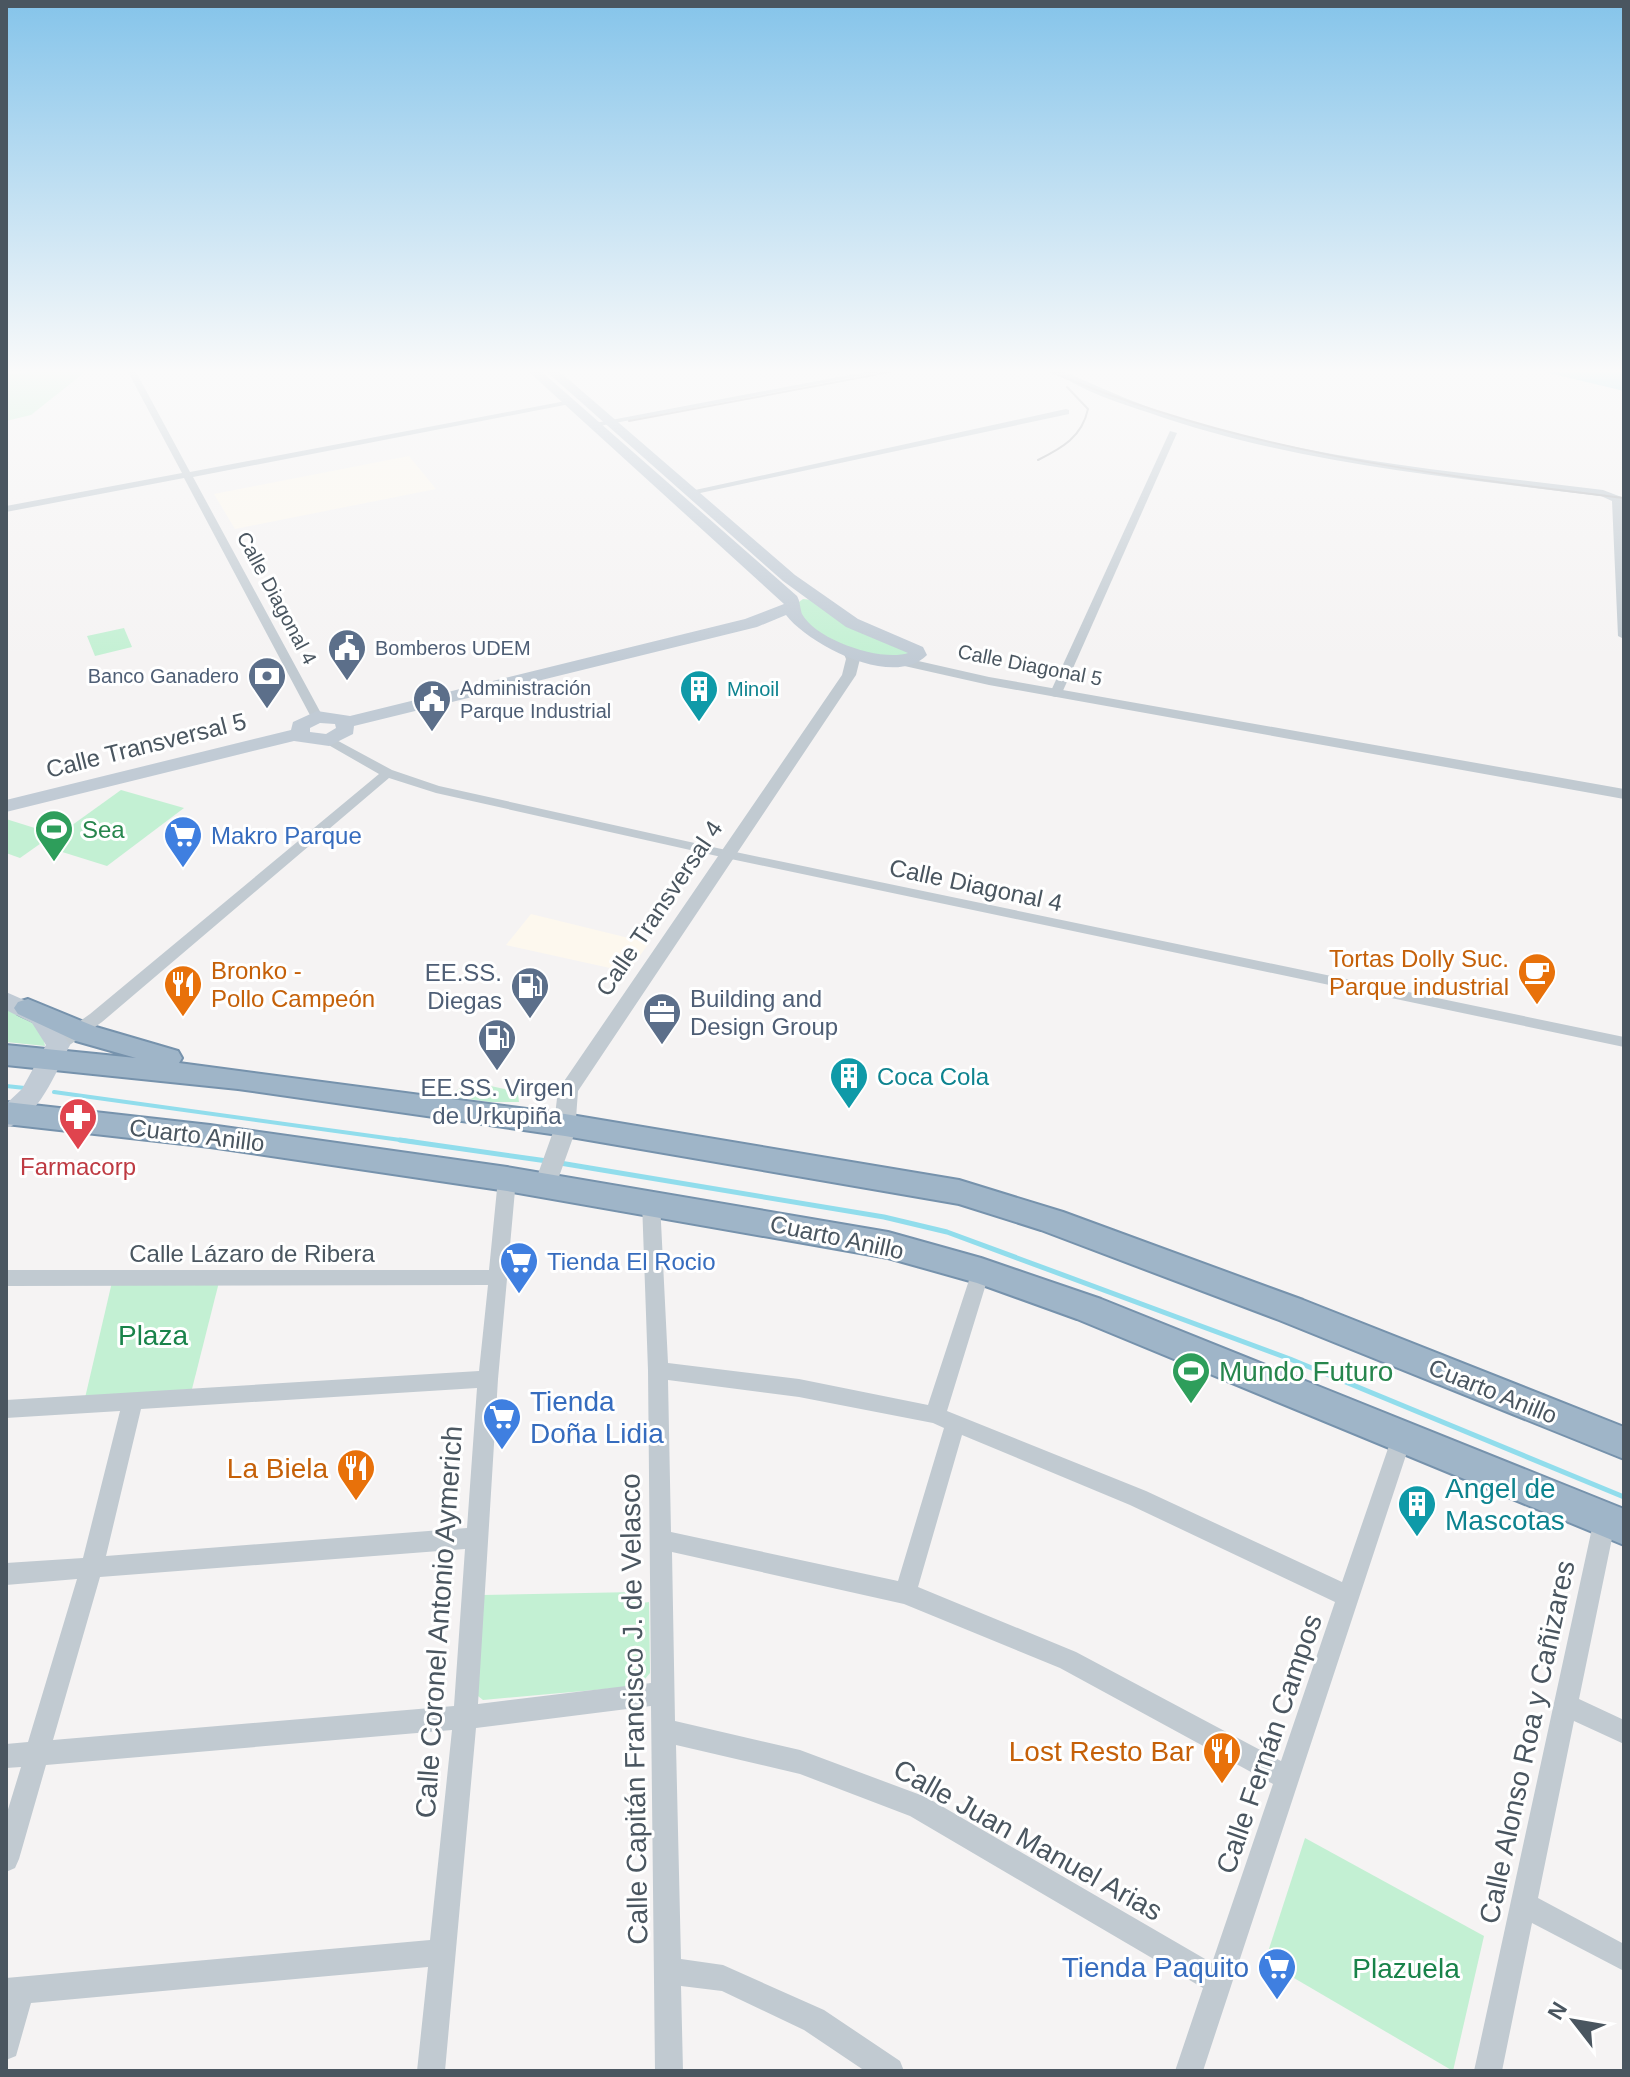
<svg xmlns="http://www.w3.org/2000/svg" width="1630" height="2077" font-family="Arial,sans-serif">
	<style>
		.commercial { fill: #fdf8ee }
		.green { fill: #c3f0d3 }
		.water { fill: #91ddec }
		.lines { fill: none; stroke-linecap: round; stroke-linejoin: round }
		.stream-far1 { stroke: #91ddec; stroke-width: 4 }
		.stream { stroke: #91ddec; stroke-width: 5 }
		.trunk-casing { stroke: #7692ac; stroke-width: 4 }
		.minor { fill: #c1cad1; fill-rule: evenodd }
		.tertiary { fill: #c1cad1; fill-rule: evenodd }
		.secondary { fill: #c1cbd5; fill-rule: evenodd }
		.trunk { fill: #9fb5c8; fill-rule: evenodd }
		.rail { stroke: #b5b8bc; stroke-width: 2 }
		.labels { text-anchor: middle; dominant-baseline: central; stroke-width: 6; stroke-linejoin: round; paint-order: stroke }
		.far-street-label { font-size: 20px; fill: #4a5660; stroke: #fff }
		.far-service-label { font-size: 20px; fill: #4e5e75; stroke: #fff; text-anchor: start }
		.far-culture-label { font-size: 20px; fill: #0d838f; stroke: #fff; text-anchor: start }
		.street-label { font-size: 24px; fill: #4a5660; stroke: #fff }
		.leisure-label { font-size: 24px; fill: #27864d; stroke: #fff; text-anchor: start }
		.shop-label { font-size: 24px; fill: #366cbe; stroke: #fff; text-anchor: start }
		.food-label { font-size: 24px; fill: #c56008; stroke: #fff; text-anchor: end }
		.service-label { font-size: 24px; fill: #4e5e75; stroke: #fff; text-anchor: end }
		.culture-label { font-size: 24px; fill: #0d838f; stroke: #fff; text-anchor: start }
		.health-label { font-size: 24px; fill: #be3a42; stroke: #fff }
		.near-park-label { font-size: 28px; fill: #19834a; stroke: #fff }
		.near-leisure-label { font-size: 28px; fill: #27864d; stroke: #fff; text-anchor: start }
		.near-shop-label { font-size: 28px; fill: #366cbe; stroke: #fff; text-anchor: start }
		.near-food-label { font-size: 28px; fill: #c56008; stroke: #fff; text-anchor: end }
		.near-culture-label { font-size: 28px; fill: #0d838f; stroke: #fff; text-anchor: start }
		.near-street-label { font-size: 28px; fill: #4a5660; stroke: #fff }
	</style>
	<rect width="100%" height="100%" fill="#f5f3f3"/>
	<g class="commercial">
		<polygon points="409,456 436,489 235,529 214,494"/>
		<polygon points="531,914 649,943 628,972 506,945"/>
	</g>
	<g class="green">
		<polygon points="34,372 85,372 31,415 6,421 6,374"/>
		<path d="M 803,599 L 812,600 L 847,624 L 912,652 L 908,656 C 878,657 832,650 809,627 C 803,622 799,612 795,605 Z"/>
		<polygon points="124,628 132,647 95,656 87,636"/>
		<polygon points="121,790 184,808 107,866 43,846"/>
		<polygon points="6,819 54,834 20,858 6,853"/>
		<path d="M 6,1005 C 25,1011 42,1026 45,1046 L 6,1042 Z"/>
		<polygon points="477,1083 509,1090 518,1095 519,1102 490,1102 447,1096 467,1084"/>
		<polygon points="112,1282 219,1282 192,1389 85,1398"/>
		<polygon points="636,1592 636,1604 649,1602 650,1673 639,1686 483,1700 478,1696 482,1595"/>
		<polygon points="1305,1838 1484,1936 1453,2071 1265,1961"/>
	</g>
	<polygon class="water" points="1545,372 1624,372 1624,391"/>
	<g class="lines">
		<g class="stream-far1">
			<polyline points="6,1086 25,1088"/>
			<polyline points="54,1092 415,1142"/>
		</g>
		<g class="stream">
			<polyline points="400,1140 547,1161"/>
			<polyline points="560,1163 884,1217 947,1232 1290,1359 1624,1497"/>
		</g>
		<defs>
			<g id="trunk">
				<polygon points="28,999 96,1027 178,1051 182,1058 179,1063 565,1114 959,1180 1063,1212 1303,1300 1624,1427 1624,1459 1279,1320 1041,1230 959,1204 565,1136 238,1089 6,1065 6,1045 136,1058 76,1041 18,1014 14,1008 18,1002"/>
				<polygon points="6,1102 210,1125 507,1167 888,1232 981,1258 1101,1299 1624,1509 1624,1545 1077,1319 977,1283 888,1258 507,1191 210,1147 6,1124"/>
			</g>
		</defs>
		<use href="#trunk" class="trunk-casing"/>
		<g class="minor">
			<polygon points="128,372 136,372 190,472 571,400 575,403 193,477 323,717 317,721 311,717 184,478 6,512 6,506 182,473"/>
			<polygon points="865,372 881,372 594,427 590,424"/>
			<path d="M 1055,372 L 1065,372 C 1106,390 1146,408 1189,421 C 1324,461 1465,473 1603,490 L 1624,498 L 1624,639 L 1618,636 L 1612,501 L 1601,496 C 1450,477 1295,464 1150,413 C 1119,403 1082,391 1055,372 Z"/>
			<polygon points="1066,409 1069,410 1069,414 691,495 686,492"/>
			<polygon points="1170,431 1177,433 1062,693 1056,697 1052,696 1050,693"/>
			<polygon points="329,736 392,770 439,786 726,850 1624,1037 1624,1047 726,858 436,793 389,778 102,1022 64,1049 52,1049 50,1045 52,1041 90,1014 379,774 325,743 325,737"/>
			<path d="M 507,1172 L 513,1174 L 516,1179 L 498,1379 L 478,1704 L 651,1683 L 648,1370 L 642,1202 L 645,1197 L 651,1195 L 657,1197 L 660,1202 L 668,1363 L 799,1379 L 928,1405 L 972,1271 L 974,1266 L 981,1264 L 988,1266 L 990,1271 L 947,1411 L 1146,1491 L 1342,1582 L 1393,1434 L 1396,1428 L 1403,1425 L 1410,1428 L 1413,1434 L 1203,2071 L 1175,2071 L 1203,1988 L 910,1816 L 800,1774 L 676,1745 L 681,1959 L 723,1965 L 824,2010 L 900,2061 L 904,2071 L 865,2071 L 804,2030 L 722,1991 L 681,1986 L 683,2071 L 655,2071 L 651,1706 L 476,1728 L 445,2071 L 417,2071 L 428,1967 L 31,2003 L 16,2056 L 6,2060 L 6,1978 L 430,1940 L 452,1730 L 46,1765 L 19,1859 L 15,1868 L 6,1872 L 6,1816 L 21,1767 L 6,1768 L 6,1744 L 28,1742 L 77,1579 L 6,1585 L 6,1563 L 83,1558 L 120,1411 L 6,1418 L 6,1400 L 479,1371 L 488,1285 L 6,1286 L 6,1270 L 489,1270 L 498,1179 L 501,1174 ZM 668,1380 L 799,1397 L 933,1423 L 944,1428 L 898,1581 L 671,1532 ZM 477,1388 L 467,1528 L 106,1556 L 141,1409 ZM 962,1435 L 1130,1505 L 1335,1602 L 1281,1761 L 1076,1652 L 918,1587 ZM 465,1549 L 454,1706 L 53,1740 L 100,1577 ZM 672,1552 L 904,1604 L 1060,1668 L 1273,1784 L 1212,1963 L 926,1797 L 800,1750 L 675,1721 Z"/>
			<polygon points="1605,1509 1613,1512 1616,1519 1579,1699 1624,1720 1624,1744 1574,1721 1538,1898 1624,1944 1624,1971 1532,1923 1502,2071 1474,2071 1594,1519 1597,1512"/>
		</g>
		<g class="tertiary">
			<polygon points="850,648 855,649 860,659 856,675 578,1091 575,1132 556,1185 553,1191 537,1191 534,1185 553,1132 558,1090 842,675 846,659 843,652"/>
			<polygon points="905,658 989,677 1624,789 1624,799 989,685 900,665 898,662"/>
		</g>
		<g class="secondary">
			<path d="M 529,372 L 542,372 L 797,596 C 800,601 800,608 802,614 C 816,640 881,662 908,653 L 846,627 L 783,581 L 547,372 L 560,372 L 795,575 L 858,619 L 923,647 L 927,655 C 894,689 809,645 786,615 L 757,627 L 354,726 L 353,734 L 329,746 L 294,741 L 6,812 L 6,800 L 291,730 L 293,722 L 317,711 L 350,716 L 745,619 L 784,604 ZM 320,723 L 335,724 L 336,728 L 326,734 L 310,732 L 310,728 Z"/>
			<path d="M 6,992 L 49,1011 L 70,1045 C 55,1073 39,1118 6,1128 L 6,1104 L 22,1089 L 46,1045 L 32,1023 L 6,1010 Z"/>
		</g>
		<use href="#trunk" class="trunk"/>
		<g class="rail">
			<path d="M 1051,372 C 1242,452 1421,473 1624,498"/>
			<polyline points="629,421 890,372"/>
			<path d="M 1038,460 C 1062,448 1082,437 1088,409 L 1067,387"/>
		</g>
	</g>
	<linearGradient id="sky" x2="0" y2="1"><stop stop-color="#85c4ea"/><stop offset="0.56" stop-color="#fafafa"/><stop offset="1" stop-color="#fafafa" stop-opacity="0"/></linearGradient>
	<rect width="1630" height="663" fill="url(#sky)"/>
	<defs>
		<symbol id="civic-pin" viewBox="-11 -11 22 30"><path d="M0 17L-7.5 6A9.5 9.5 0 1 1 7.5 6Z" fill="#5c6f8a" stroke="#fff"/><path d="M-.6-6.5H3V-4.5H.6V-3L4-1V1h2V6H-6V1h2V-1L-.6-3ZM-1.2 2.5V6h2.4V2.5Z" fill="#fff"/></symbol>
		<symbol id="bank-pin" viewBox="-11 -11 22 30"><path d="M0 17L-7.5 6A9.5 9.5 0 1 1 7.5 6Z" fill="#5c6f8a" stroke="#fff"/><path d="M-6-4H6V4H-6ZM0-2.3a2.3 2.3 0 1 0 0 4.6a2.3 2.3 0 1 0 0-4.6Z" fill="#fff"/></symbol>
		<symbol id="building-pin" viewBox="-11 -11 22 30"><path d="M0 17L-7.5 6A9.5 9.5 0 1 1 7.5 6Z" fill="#0f9aa8" stroke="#fff"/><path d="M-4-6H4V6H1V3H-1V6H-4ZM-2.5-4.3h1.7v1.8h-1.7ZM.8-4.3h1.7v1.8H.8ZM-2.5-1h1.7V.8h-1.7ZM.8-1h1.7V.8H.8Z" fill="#fff"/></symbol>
		<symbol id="stadium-pin" viewBox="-11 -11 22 30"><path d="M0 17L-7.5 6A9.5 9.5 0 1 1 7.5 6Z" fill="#2e9e5b" stroke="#fff"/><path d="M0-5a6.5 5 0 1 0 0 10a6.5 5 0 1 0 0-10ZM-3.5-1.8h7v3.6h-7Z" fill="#fff"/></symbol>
		<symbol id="supermarket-pin" viewBox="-11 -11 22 30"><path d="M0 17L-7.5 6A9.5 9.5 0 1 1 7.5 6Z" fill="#3f7fe0" stroke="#fff"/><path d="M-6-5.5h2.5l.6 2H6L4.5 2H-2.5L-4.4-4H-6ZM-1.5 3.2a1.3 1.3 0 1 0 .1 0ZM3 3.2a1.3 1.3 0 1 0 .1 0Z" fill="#fff"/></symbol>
		<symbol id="cafe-pin" viewBox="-11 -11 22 30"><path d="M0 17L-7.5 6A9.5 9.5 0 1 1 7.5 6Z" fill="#e8710a" stroke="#fff"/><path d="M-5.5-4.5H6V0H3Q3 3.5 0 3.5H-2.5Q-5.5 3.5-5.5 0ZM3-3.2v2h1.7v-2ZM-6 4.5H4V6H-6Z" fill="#fff"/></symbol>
		<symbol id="restaurant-pin" viewBox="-11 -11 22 30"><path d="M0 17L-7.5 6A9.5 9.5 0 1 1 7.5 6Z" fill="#e8710a" stroke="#fff"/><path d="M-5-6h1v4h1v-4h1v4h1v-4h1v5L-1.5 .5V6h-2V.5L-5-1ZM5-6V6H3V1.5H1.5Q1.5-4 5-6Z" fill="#fff"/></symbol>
		<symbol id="fuel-pin" viewBox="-11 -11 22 30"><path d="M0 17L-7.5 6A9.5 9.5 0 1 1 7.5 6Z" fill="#5c6f8a" stroke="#fff"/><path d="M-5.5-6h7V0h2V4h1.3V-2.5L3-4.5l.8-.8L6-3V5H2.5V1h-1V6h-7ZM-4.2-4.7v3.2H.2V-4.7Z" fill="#fff"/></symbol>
		<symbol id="office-pin" viewBox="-11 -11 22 30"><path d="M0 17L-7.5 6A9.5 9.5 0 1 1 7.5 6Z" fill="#5c6f8a" stroke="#fff"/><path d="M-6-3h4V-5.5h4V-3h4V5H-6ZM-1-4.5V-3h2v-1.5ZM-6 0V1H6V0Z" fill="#fff"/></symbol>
		<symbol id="pharmacy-pin" viewBox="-11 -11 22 30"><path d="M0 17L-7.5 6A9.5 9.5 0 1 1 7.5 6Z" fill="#e0444e" stroke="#fff"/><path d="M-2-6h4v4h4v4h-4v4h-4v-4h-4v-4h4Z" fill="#fff"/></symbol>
	</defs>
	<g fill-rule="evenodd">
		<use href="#civic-pin" x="325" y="626" width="44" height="60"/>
		<use href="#bank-pin" x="245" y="654" width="44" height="60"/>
		<use href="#building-pin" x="677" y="667" width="44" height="60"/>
		<use href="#civic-pin" x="410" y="677" width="44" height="60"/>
		<use href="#stadium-pin" x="32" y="807" width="44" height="60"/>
		<use href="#supermarket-pin" x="161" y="813" width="44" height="60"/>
		<use href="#cafe-pin" x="1515" y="950" width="44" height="60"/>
		<use href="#restaurant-pin" x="161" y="962" width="44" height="60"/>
		<use href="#fuel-pin" x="508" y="964" width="44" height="60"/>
		<use href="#office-pin" x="640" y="990" width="44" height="60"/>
		<use href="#fuel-pin" x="475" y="1016" width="44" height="60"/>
		<use href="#building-pin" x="827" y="1054" width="44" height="60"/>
		<use href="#pharmacy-pin" x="56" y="1095" width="44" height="60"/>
		<use href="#supermarket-pin" x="497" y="1239" width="44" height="60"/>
		<use href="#stadium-pin" x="1169" y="1349" width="44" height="60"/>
		<use href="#supermarket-pin" x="480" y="1395" width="44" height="60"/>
		<use href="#restaurant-pin" x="334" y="1446" width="44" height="60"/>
		<use href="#building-pin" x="1395" y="1482" width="44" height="60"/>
		<use href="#restaurant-pin" x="1200" y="1729" width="44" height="60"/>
		<use href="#supermarket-pin" x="1255" y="1945" width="44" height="60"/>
	</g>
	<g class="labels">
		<g class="far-street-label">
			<text transform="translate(277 598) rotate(62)">Calle Diagonal 4</text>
			<text transform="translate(1030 665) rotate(11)">Calle Diagonal 5</text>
		</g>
		<g class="far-service-label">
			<text x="375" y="648">Bomberos UDEM</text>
			<text x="239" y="676" text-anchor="end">Banco Ganadero</text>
			<text x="460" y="688">Administración<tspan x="460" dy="23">Parque Industrial</tspan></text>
		</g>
		<g class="far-culture-label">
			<text x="727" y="689">Minoil</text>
		</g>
		<g class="street-label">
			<text transform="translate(146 745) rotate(-14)">Calle Transversal 5</text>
			<text transform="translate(976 885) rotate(12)">Calle Diagonal 4</text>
			<text transform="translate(659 908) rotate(-56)">Calle Transversal 4</text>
			<text transform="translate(197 1135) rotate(7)">Cuarto Anillo</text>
			<text transform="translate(837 1237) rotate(12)">Cuarto Anillo</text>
			<text x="252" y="1253">Calle Lázaro de Ribera</text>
			<text transform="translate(1493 1391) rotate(22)">Cuarto Anillo</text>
		</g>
		<g class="leisure-label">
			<text x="82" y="829">Sea</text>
		</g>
		<g class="shop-label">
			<text x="211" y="835">Makro Parque</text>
			<text x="547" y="1261">Tienda El Rocio</text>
		</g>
		<g class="food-label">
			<text x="1509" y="958">Tortas Dolly Suc.<tspan x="1509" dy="28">Parque industrial</tspan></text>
			<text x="211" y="970" text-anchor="start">Bronko -<tspan x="211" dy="28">Pollo Campeón</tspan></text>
		</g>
		<g class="service-label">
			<text x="502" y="972">EE.SS.<tspan x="502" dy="28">Diegas</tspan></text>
			<text x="690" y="998" text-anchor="start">Building and<tspan x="690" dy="28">Design Group</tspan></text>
			<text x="497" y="1087" text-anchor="middle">EE.SS. Virgen<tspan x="497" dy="28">de Urkupiña</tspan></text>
		</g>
		<g class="culture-label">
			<text x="877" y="1076">Coca Cola</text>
		</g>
		<g class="health-label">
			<text x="78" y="1166">Farmacorp</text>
		</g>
		<g class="near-park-label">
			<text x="153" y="1335">Plaza</text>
			<text x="1406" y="1968">Plazuela</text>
		</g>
		<g class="near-leisure-label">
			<text x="1219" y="1371">Mundo Futuro</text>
		</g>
		<g class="near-shop-label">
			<text x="530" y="1401">Tienda<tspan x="530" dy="32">Doña Lidia</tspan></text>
			<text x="1249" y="1967" text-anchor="end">Tienda Paquito</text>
		</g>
		<g class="near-food-label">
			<text x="328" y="1468">La Biela</text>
			<text x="1194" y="1751">Lost Resto Bar</text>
		</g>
		<g class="near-culture-label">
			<text x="1445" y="1488">Angel de<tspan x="1445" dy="32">Mascotas</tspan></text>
		</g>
		<g class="near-street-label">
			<text transform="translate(439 1622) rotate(-86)">Calle Coronel Antonio Aymerich</text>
			<text transform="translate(634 1709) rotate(-91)">Calle Capitán Francisco J. de Velasco</text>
			<text transform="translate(1527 1742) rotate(-78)">Calle Alonso Roa y Cañizares</text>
			<text transform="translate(1269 1744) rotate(-71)">Calle Fernán Campos</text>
			<text transform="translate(1028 1840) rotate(29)">Calle Juan Manuel Arias</text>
		</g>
	</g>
	<rect width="1630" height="2077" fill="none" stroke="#4a5660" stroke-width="16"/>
	<g transform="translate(1574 2021) rotate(301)" stroke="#ffffff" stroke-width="6" paint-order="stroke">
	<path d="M0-6L14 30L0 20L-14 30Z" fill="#4a5660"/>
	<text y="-12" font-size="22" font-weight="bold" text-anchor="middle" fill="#4a5660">N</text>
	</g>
</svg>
